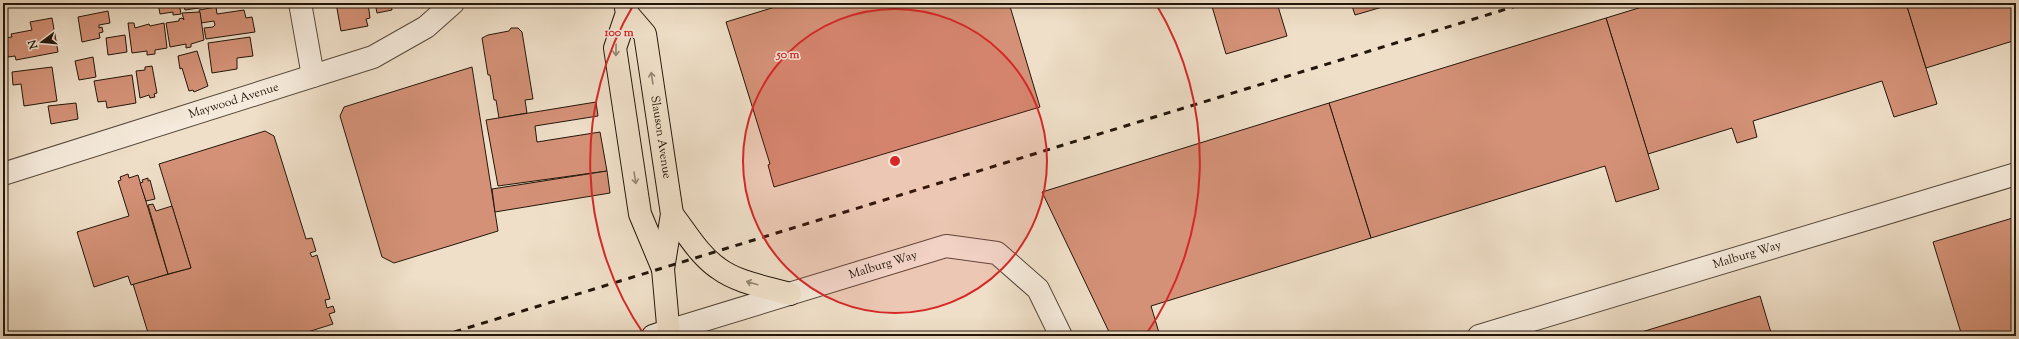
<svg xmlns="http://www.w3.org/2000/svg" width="2019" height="339" font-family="'Sorts Mill Goudy',serif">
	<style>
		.building { fill: #d49177; stroke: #23160a }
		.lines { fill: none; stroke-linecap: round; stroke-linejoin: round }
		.minor-casing { stroke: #56483a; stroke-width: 24 }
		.tertiary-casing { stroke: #56483a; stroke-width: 24 }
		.secondary-casing { stroke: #23160a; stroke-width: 24 }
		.primary-casing { stroke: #23160a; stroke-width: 24 }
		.minor { stroke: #f5eadb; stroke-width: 22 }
		.tertiary { stroke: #f5eadb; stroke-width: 22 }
		.secondary { stroke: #f5eadb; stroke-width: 22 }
		.primary { stroke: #efdfc8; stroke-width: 22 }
		.rail { stroke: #23160a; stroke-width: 3; stroke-dasharray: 7 7; stroke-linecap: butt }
		.oneway { stroke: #938572 }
		.ring { fill: none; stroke: #d62828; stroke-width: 2 }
		.labels { text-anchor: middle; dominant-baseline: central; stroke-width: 3; stroke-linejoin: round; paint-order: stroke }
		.street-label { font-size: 12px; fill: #23160a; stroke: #f5eadb }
		.centre { fill: #d62828; stroke: #f5eadb; stroke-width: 2 }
		.ring-label { font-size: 12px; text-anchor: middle; font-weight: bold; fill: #d62828; stroke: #f5eadb; stroke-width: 3; stroke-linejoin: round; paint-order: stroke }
	</style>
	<rect width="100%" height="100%" fill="#efdfc8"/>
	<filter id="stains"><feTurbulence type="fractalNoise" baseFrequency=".005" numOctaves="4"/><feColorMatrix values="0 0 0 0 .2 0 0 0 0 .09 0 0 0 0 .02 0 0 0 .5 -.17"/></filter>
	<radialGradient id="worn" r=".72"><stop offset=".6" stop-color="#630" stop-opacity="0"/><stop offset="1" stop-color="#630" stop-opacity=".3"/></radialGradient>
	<g class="building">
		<polygon points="3,3 34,3 3,8"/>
		<polygon points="101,3 122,3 101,6"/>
		<polygon points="158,3 179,3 181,14 173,15 173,12 160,14"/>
		<polygon points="183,3 206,3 206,7 185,10"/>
		<polygon points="208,3 240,3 208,8"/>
		<polygon points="336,3 368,3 370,18 366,19 368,26 341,31"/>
		<polygon points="375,3 391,3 392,10 377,13"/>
		<polygon points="788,3 1009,3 1040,107 774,187 768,165 770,164 726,22"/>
		<polygon points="1211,3 1277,3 1287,36 1226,54"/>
		<polygon points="1351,3 1396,3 1355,15"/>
		<polygon points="1655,3 1906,3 1937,104 1894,117 1882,81 1753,121 1757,137 1737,143 1732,128 1648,154 1606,18"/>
		<polygon points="1906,3 2016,3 2016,40 1926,68"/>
		<polygon points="216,7 217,14 244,10 246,18 252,17 255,32 206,39 204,28 213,27 215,25 214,21 201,23 199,10"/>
		<polygon points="108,11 110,23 99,25 99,28 102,27 103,32 99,33 100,38 82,42 78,17"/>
		<polygon points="200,12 204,40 191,44 191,47 186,48 186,44 170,47 166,23 179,21 179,19 182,18 184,20 182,13"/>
		<polygon points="52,18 58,52 16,60 15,56 8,57 5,38 12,37 11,34 32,30 30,22"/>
		<polygon points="1606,18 1659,189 1616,202 1605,166 1371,238 1329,103"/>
		<polygon points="128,23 134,23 135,28 149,24 150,26 164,23 167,48 155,50 155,54 147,55 147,51 132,53"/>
		<polygon points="511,28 518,28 522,32 533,99 525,100 527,113 499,118 496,100 494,100 490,75 488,75 482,38 488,35 509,31"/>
		<polygon points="125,35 127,52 108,55 106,38"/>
		<polygon points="250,37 253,56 237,58 237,69 212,73 208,43"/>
		<polygon points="197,51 208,86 194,92 193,90 189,91 182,68 180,69 178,56"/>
		<polygon points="93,57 96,77 79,80 75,61"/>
		<polygon points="152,66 157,93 154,94 155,97 150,98 149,95 140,98 136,71 145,70 145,67"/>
		<polygon points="52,67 57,101 24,106 21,84 13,85 12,72"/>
		<polygon points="472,67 498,231 394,263 382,257 340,116 344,107"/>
		<polygon points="132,75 136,103 107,108 106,101 98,102 94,81"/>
		<polygon points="596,102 598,116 535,126 537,142 600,132 607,171 498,186 486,120"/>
		<polygon points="76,103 78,119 51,124 48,106"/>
		<polygon points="1329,103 1371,238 1151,306 1160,336 1111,336 1042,192"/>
		<polygon points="265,131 274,136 306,239 312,238 316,251 310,253 312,257 317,255 330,299 325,300 327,308 333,306 335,312 329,314 333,324 295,336 149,336 133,284 191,268 159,164"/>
		<polygon points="607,171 610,193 495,212 492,189"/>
		<polygon points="128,174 129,178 138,175 168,274 131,285 128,276 94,287 77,232 129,216 118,181 121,180 120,177"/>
		<polygon points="148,178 148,181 150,180 155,199 146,201 140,183 143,182 142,180"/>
		<polygon points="153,204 156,211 172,206 191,268 168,274 148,205"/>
		<polygon points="2016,217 2016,336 1962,336 1933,242"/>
		<polygon points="1760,296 1772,336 1635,336 1635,334"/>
	</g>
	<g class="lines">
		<defs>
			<g id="minor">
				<polyline points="300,3 313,76"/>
				<path id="s1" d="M 668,331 L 946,246 L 997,253 L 1038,289 L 1061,336"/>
				<path id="s2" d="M 1479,336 L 2016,174"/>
			</g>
			<g id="tertiary">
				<path id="s3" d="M 3,174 L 373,57 L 426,27 L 453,3"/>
			</g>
			<polyline id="secondary" points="653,336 668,331"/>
			<g id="primary">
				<polyline points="625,3 627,13 615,48 640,214 663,269"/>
				<path id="s4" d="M 627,13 L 645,34 L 672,214 L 663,269 L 669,336"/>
				<path d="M 672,214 C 686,232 699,255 718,268 C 738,283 766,287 790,294"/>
			</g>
		</defs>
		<use href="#minor" class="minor-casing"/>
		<use href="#tertiary" class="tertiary-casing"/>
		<use href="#secondary" class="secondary-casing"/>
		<use href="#primary" class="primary-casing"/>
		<use href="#minor" class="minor"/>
		<use href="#tertiary" class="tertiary"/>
		<use href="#secondary" class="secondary"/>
		<use href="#primary" class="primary"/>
		<polyline class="rail" points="441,336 1526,3"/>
	</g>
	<defs><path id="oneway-shaft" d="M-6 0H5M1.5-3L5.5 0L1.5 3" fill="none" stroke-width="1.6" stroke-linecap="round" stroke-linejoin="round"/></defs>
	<g class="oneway">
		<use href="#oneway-shaft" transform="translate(616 50) rotate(91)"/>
		<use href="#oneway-shaft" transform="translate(652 78) rotate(-99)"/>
		<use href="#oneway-shaft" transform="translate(635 178) rotate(81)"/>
		<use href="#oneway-shaft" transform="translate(752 283) rotate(-164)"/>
	</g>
	<circle cx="895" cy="161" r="152" fill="#d62828" fill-opacity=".12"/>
	<g class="ring">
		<circle cx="895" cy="161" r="152"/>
		<path d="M645 336A305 305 0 0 1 634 4M1156 4A305 305 0 0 1 1145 336"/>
	</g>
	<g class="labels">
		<g class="street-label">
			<text stroke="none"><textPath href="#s3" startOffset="242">Maywood Avenue</textPath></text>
			<text stroke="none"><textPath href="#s4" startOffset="132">Slauson Avenue</textPath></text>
			<text stroke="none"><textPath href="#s2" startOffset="280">Malburg Way</textPath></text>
			<text stroke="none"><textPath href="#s1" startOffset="225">Malburg Way</textPath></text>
		</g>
	</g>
	<circle cx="895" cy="161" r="6" class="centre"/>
	<g class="ring-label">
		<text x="619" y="36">100 m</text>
		<text x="788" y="58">50 m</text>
	</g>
	<rect width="2019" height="339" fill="none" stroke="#efdfc8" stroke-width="16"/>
	<rect x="4" y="4" width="2011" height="331" fill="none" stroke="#23160a" stroke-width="2"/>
	<rect x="8" y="8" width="2003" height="323" fill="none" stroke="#23160a"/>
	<g transform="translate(42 42) rotate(254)" stroke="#f5eadb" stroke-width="3" paint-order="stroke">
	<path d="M0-3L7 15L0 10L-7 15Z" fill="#23160a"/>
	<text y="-6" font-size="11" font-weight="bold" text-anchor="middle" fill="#23160a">N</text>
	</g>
	<rect width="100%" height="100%" filter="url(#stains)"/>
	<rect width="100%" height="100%" fill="url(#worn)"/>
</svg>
